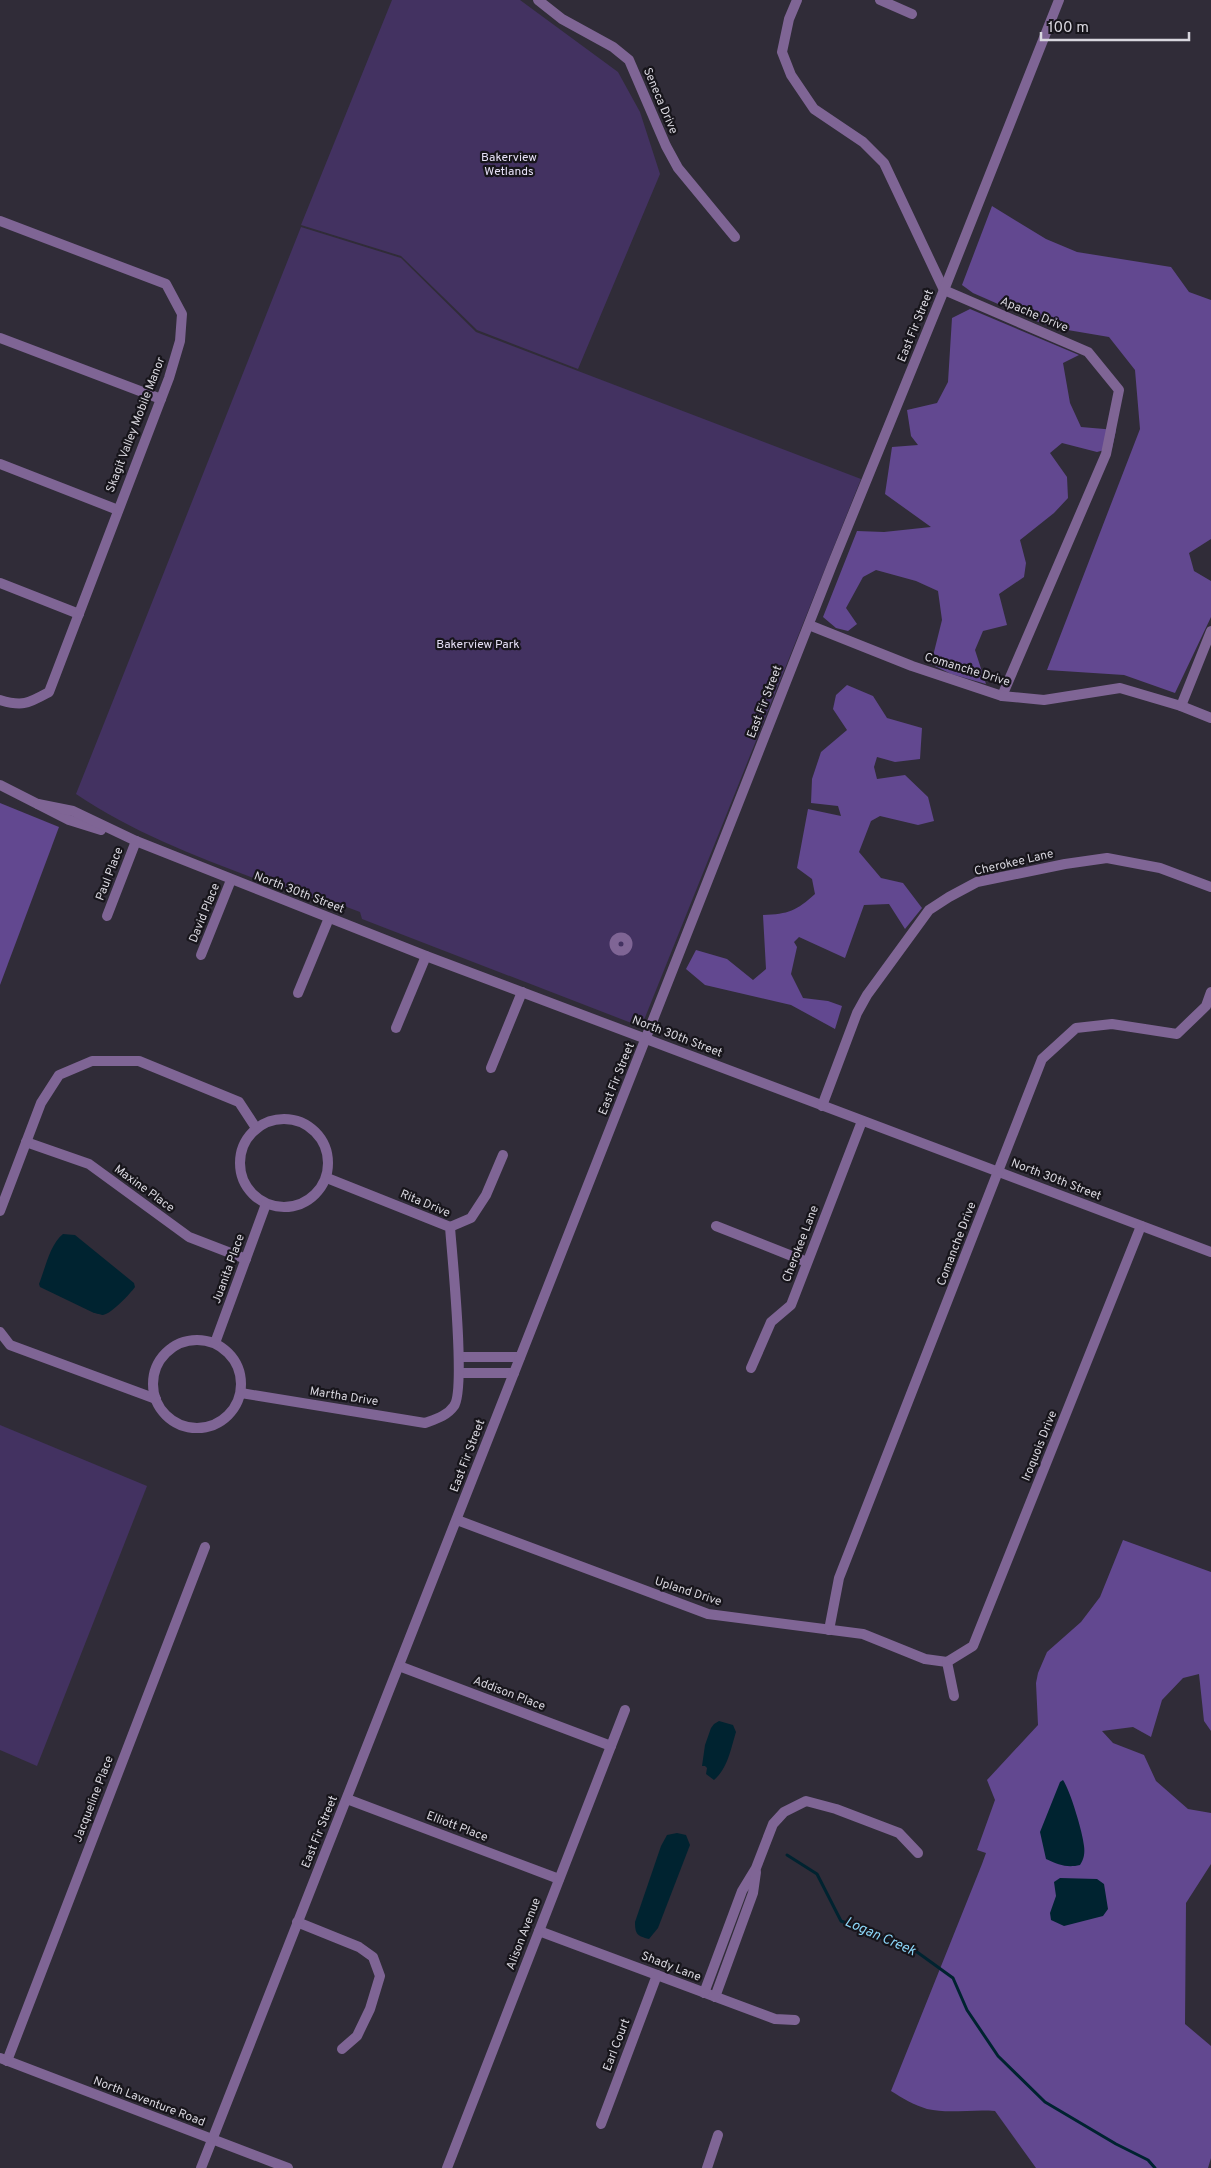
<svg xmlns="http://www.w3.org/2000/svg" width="1211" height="2168" font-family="Overpass,sans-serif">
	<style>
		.green { fill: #433261 }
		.forest { fill: #624890 }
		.water { fill: #002330 }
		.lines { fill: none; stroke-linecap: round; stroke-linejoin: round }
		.stream { stroke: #002330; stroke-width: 3 }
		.pedestrian { stroke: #7f6595; stroke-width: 9 }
		.minor { stroke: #7f6595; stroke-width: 10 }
		.tertiary { stroke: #7f6595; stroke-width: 10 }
		.labels { text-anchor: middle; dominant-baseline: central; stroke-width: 4.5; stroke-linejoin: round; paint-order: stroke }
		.street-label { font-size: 12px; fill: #d8d6de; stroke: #17151b }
		.park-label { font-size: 12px; fill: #e6e0f6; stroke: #17151b }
		.water-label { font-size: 14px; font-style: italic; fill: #8cd6f8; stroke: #17151b }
	</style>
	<rect width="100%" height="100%" fill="#302c38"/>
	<g class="green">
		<polygon points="392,0 520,0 618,72 640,112 660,174 578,369 477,330 401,256 301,225"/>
		<path d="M 301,227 L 401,258 L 476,332 L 861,479 L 644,1020 L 634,1024 L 362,919 L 360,912 L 336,903 L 323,904 C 240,872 150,844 76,794 Z"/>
		<polygon points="0,1425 147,1486 37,1766 0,1750"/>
	</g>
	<g class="forest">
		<polygon points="992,206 1046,239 1077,252 1171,267 1189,292 1211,300 1211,539 1189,553 1194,571 1211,581 1211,617 1175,693 1124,675 1047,670 1140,429 1135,370 1109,337 1050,327 973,293 962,285"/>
		<polygon points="970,309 1079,355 1063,363 1070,403 1081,427 1116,430 1112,448 1097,452 1062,443 1050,453 1067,477 1068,498 1054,513 1020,540 1026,563 1024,577 999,594 1007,625 983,631 975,650 986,684 951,674 931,664 942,620 938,591 916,581 876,570 863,577 846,608 857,624 848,631 836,628 823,617 857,531 884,532 931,527 885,494 892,447 918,445 911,436 907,410 937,403 948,382 952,318"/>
		<path d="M 847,685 L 873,696 L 887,718 L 922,728 L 920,759 L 895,762 L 877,757 L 874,767 L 877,779 L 905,775 L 928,797 L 934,821 L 918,825 L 880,816 L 871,821 L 859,852 L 881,878 L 903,883 L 922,908 L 905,929 L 889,904 L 864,905 L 845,958 L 799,937 L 794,942 L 797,947 L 791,974 L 803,998 L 828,1001 L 842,1006 L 835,1029 L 791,1005 L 705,985 L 686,969 L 696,950 L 727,959 L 753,980 L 766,969 L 763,915 C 789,914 796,911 815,894 L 812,879 L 797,868 L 808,809 L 841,816 L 838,806 L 811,803 L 812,779 L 821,752 L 847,730 L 833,709 L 836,695 Z"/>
		<polygon points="0,803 59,827 0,985"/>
		<path d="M 1123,1540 L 1211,1572 L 1211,1731 L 1204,1721 L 1199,1674 L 1183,1678 L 1162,1700 L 1151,1737 L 1133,1727 L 1102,1731 L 1113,1743 L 1144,1755 L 1156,1781 L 1188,1809 L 1211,1813 L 1211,1864 L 1186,1903 L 1185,2024 L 1211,2046 L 1211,2158 L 1208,2168 L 1036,2168 L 995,2111 C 972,2109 949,2114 927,2109 C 914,2105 902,2098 891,2091 L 982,1864 L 986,1853 L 977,1850 L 995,1800 L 987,1780 L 1038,1725 L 1036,1683 L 1038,1673 L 1047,1652 L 1081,1622 L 1100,1597 Z"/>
	</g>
	<g class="water">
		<path d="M 63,1234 L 75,1235 L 134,1283 L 135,1287 C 130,1294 111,1314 103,1315 C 102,1315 95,1313 94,1313 L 40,1287 L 39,1284 C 45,1269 50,1244 63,1234 Z"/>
		<path d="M 719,1721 L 733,1725 L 736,1732 C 731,1748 728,1768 714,1780 L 706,1774 L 707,1768 L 705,1766 L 702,1766 L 705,1745 L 711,1728 L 714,1724 Z"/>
		<path d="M 1063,1780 C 1070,1790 1083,1833 1084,1846 C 1085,1853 1084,1859 1080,1865 C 1067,1868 1059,1865 1046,1859 L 1040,1832 L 1060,1782 Z"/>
		<path d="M 677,1833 L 686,1835 L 690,1845 L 658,1928 L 649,1939 C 637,1936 635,1934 635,1922 L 661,1846 L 667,1835 Z"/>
		<polygon points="1060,1878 1097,1879 1104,1884 1108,1909 1103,1916 1064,1926 1051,1920 1050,1913 1056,1896 1054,1882"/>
	</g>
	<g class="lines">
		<polyline class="stream" points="787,1855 817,1874 841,1921 917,1952 953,1978 967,2010 998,2056 1045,2102 1116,2144 1148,2160 1155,2168"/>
		<circle class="pedestrian" cx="621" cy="944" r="7"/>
		<g class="minor">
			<polyline points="538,0 562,19 613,47 629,60 666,146 678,168 735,237"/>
			<polyline points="797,0 789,19 782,52 791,75 814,109 863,142 884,163 944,290 1088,352 1119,390 1106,454 1002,696"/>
			<polyline points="880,0 912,14"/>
			<path d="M 0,221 L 166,284 L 182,314 L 180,341 L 169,378 L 49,692 C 29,703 23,707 0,700"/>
			<polyline points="0,338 161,399"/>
			<polyline points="0,464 118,510"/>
			<polyline points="0,583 79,614"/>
			<polyline points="809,625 912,666 1002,696 1044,700 1120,688 1181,706 1211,718"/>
			<polyline points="1181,706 1211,631"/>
			<polyline points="0,785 69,820 101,830"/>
			<polyline points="38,804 73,811 136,841 426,956 1211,1252"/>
			<polyline points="107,916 136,841"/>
			<polyline points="201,955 231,880"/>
			<polyline points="298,993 329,918"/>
			<polyline points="396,1028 426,956"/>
			<polyline points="491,1068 522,992"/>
			<polyline points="822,1106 857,1013 867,995 929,910 949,897 977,882 1065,864 1107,858 1160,868 1211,887"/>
			<circle cx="284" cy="1163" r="44"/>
			<polyline points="26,1142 89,1164 189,1237 246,1259"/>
			<polyline points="0,1211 41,1103 59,1075 92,1061 139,1061 239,1102 256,1128"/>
			<polyline points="716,1226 807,1262"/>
			<polyline points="450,1227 471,1218 486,1195 503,1155"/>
			<polyline points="0,1332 10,1345 156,1399"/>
			<circle cx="197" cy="1384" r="44"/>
			<polyline points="215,1343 266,1204"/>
			<polyline points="459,1357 520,1357"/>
			<polyline points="751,1368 771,1322 791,1305 862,1121"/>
			<polyline points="460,1373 514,1373"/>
			<path d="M 241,1393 L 425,1423 C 436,1419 447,1416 454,1406 C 466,1390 452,1255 450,1227 L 327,1178"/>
			<polyline points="457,1520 708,1614 863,1634 925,1659 947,1662"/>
			<polyline points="829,1630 839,1578 1042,1059 1076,1028 1112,1024 1177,1034 1206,1006 1211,992"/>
			<polyline points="947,1662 973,1646 1141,1226"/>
			<polyline points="947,1662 954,1696"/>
			<polyline points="399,1666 611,1746"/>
			<polyline points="347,1799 559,1879"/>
			<polyline points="297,1922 359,1947 373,1957 380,1976 370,2009 357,2036 342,2049"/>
			<polyline points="539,1931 775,2019 795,2020"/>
			<polyline points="704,1993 742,1891 756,1868 773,1824 784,1812 806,1801 836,1809 899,1833 918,1853"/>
			<polyline points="715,1997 753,1893 756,1872"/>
			<polyline points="7,2061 205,1547"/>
			<polyline points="601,2124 657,1975"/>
			<polyline points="447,2168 625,1710"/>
			<polyline points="707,2168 718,2135"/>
		</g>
		<g class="tertiary">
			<polyline points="0,2058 288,2168"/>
			<polyline points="201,2168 832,565 944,290 1059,0"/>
		</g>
	</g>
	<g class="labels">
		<g class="street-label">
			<text transform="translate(660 101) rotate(67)">Seneca Drive</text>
			<text transform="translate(1034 315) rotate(23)">Apache Drive</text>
			<text transform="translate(916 326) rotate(-68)">East Fir Street</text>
			<text transform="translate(136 425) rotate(-69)">Skagit Valley Mobile Manor</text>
			<text transform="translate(967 670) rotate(17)">Comanche Drive</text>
			<text transform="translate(765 702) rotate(-69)">East Fir Street</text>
			<text transform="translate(1014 863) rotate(-13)">Cherokee Lane</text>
			<text transform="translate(110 874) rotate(-69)">Paul Place</text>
			<text transform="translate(299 893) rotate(21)">North 30th Street</text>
			<text transform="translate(205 913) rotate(-68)">David Place</text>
			<text transform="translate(677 1037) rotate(21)">North 30th Street</text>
			<text transform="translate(617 1079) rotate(-68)">East Fir Street</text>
			<text transform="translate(1056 1180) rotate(21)">North 30th Street</text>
			<text transform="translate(144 1189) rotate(36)">Maxine Place</text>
			<text transform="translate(425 1204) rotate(23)">Rita Drive</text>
			<text transform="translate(801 1244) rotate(-69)">Cherokee Lane</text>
			<text transform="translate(957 1244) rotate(-69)">Comanche Drive</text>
			<text transform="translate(229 1269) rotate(-70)">Juanita Place</text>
			<text transform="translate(344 1397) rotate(9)">Martha Drive</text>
			<text transform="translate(1040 1446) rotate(-68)">Iroquois Drive</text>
			<text transform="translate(468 1456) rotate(-69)">East Fir Street</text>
			<text transform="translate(688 1592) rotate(18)">Upland Drive</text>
			<text transform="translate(509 1694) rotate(21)">Addison Place</text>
			<text transform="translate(94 1799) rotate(-69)">Jacqueline Place</text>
			<text transform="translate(457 1827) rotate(21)">Elliott Place</text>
			<text transform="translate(320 1832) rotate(-68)">East Fir Street</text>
			<text transform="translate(524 1934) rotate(-69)">Alison Avenue</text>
			<text transform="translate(671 1967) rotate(21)">Shady Lane</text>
			<text transform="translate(617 2045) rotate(-69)">Earl Court</text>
			<text transform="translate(149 2102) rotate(21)">North Laventure Road</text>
		</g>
		<g class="park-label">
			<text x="509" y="158">Bakerview<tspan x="509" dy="14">Wetlands</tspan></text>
			<text x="478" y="645">Bakerview Park</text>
		</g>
		<g class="water-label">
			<text transform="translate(880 1937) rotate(24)">Logan Creek</text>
		</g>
	</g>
	<path d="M1041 32v8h148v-8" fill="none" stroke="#d8d6de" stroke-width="2.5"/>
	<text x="1048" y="32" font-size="15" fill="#d8d6de" stroke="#17151b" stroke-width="4" paint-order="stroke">100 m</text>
</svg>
